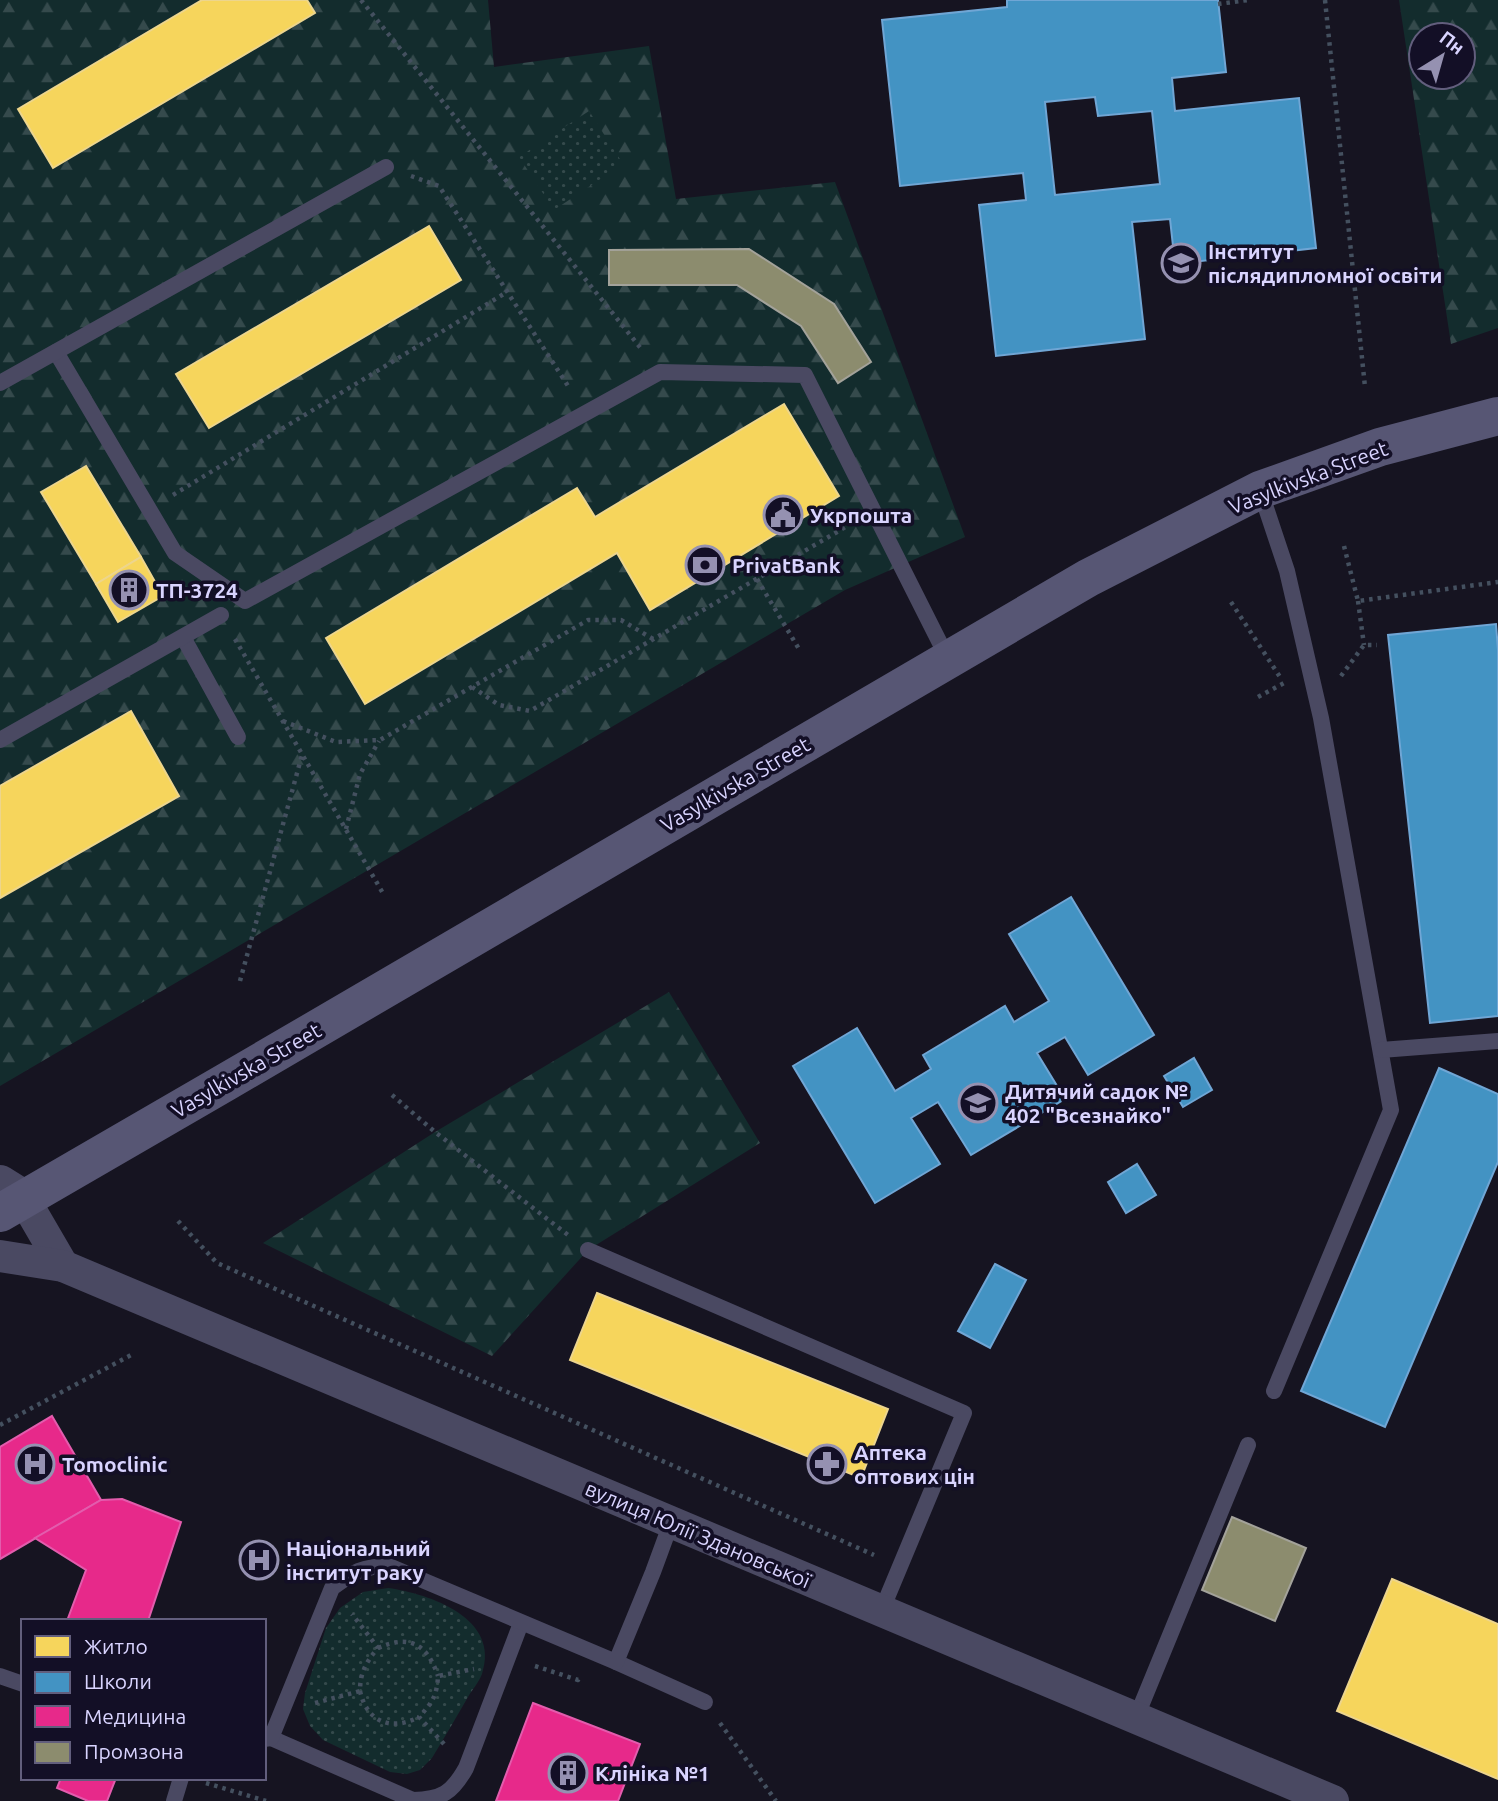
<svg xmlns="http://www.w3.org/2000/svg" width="1498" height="1801" font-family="Ubuntu,sans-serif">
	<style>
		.forest { fill: url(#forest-firs); fill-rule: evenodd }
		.park { fill: url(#park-dots) }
		.homes { fill: #f6d55c; stroke: #edd58d; stroke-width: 2 }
		.schools { fill: #4393c3; stroke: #70a6d5; stroke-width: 2; fill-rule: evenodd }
		.health { fill: #e7298a; stroke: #e35cad; stroke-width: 2 }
		.industry { fill: #8c8c6e; stroke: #a3a29a; stroke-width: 2 }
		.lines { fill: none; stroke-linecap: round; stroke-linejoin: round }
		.path { stroke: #44505f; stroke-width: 4.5; stroke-dasharray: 3.5 5; stroke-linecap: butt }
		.service { stroke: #4a4962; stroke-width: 16 }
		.minor { stroke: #4a4962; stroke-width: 32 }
		.tertiary { stroke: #4a4962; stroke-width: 38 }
		.secondary { stroke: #575674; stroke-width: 38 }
		.labels { text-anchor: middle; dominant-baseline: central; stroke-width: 7; stroke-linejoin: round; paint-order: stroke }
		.poi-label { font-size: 21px; font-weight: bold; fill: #d9d4ff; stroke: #130f26; text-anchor: start }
		.street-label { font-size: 21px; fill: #d9d4ff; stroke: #130f26 }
	</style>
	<defs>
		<pattern id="forest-firs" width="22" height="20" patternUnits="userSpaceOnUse" patternTransform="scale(1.75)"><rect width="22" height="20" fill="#132c2d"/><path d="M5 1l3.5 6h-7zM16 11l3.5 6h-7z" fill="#354a4c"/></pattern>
		<pattern id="park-dots" width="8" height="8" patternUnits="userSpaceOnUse" patternTransform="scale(1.75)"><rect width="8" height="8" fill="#132c2d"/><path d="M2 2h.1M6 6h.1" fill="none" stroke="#354a4c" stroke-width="1.8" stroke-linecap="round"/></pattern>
	</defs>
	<rect width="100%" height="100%" fill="#161421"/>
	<g class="forest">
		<polygon points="0,0 488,0 494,67 649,46 676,199 835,182 965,537 845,590 0,1086"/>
		<path d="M 1399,0 L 1498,0 L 1498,328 L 1451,344 ZM 1421,35 L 1463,35 L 1463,77 L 1421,77 Z"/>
		<polygon points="669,992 760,1143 588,1250 492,1356 263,1243 435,1132"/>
	</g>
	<g class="park">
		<polygon points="589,111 623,164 554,210 519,157"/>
		<path d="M 388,1588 C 430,1594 501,1618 482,1674 C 479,1682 472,1690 468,1697 C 456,1718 444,1738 432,1758 L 420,1770 L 407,1774 L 390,1772 L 323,1740 L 310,1726 L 303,1709 L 305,1693 L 326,1628 L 340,1608 L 363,1592 Z"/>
	</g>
	<g class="homes">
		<polygon points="202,0 307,0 315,13 53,168 18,109"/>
		<polygon points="429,226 461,280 209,428 176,374"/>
		<polygon points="784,404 839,496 650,610 617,553 365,704 326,638 577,488 595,517"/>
		<polygon points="86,466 141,557 96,584 41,492"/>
		<polygon points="141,557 163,596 118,622 96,584"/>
		<polygon points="131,711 179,796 0,898 0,786"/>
		<polygon points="597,1293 888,1409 861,1478 570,1360"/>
		<polygon points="1392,1579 1498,1624 1498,1779 1337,1711"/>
	</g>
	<g class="schools">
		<path d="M 1007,0 L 1218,0 L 1226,72 L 1172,78 L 1175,111 L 1299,98 L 1316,248 L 1175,264 L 1170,219 L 1132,222 L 1145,339 L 996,356 L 979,205 L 1026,200 L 1023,173 L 900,186 L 882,20 L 1007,7 ZM 1095,97 L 1098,116 L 1152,111 L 1160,184 L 1055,195 L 1045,102 Z"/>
		<polygon points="1496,624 1498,650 1498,1016 1430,1023 1388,635"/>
		<polygon points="1071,897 1154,1035 1088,1075 1065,1037 1037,1053 1065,1099 971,1155 938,1102 911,1118 940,1164 875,1203 793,1066 857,1028 895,1091 931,1069 923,1055 1005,1006 1014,1022 1049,1001 1009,934"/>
		<polygon points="1194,1058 1212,1090 1183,1107 1164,1076"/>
		<polygon points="1439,1068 1498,1094 1498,1162 1385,1427 1301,1391"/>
		<polygon points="1137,1164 1156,1195 1126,1213 1108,1182"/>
		<polygon points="995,1264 1026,1280 990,1348 958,1331"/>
	</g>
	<g class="health">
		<polygon points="52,1416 101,1500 0,1559 0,1447"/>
		<polygon points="122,1499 181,1522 148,1621 67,1621 86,1570 35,1538 101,1500"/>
		<polygon points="533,1703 640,1744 618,1801 496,1801"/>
		<polygon points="61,1778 116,1778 107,1801 88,1801 57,1788"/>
	</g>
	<g class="industry">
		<polygon points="749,249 834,304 871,362 838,383 801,326 737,285 609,285 609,250"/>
		<polygon points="1232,1517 1306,1548 1275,1621 1202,1590"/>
	</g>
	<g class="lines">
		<g class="path">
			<polyline points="361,0 643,351"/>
			<polyline points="1325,0 1365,387"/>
			<polyline points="1218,4 1248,0"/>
			<polyline points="411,176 439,186 570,389"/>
			<polyline points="173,495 507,292"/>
			<polyline points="1344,546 1358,601 1498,582"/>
			<polyline points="757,579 799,649"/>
			<polyline points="1358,601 1364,645"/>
			<polyline points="1231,602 1280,677"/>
			<polyline points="235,639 384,895"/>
			<polyline points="1341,676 1364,645 1377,645"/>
			<polyline points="472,687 499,705 530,711 849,525"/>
			<polyline points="1258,697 1284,683"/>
			<polyline points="283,721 336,742 380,740 588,620 621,620 653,639"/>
			<polyline points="346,829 360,774 379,741"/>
			<polyline points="240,981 302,755"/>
			<polyline points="392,1095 435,1132 568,1235"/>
			<polyline points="178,1221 217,1263 874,1555"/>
			<polyline points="0,1425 131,1355"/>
			<path d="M 378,1648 C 410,1634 427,1644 438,1676"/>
			<polyline points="535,1666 578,1680 579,1678"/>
			<path d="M 360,1691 C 367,1723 392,1731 419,1717"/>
			<path d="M 315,1703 L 360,1691 C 360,1673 366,1662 378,1648 L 352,1614"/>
			<polyline points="720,1723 776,1801"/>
			<path d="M 444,1744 L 419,1717 C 432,1703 437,1696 438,1676 L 474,1669"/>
			<polyline points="206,1783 266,1801"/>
		</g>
		<g class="service">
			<polyline points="56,352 175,553 245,601 660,372 805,375 948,659"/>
			<polyline points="0,383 386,167"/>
			<polyline points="1260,490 1287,571 1321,718 1391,1110 1274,1391"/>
			<polyline points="183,637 238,737"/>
			<polyline points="0,740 221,615"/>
			<polyline points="1381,1050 1498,1041"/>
			<polyline points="588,1250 964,1413 881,1612"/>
			<polyline points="616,1662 705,1702"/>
			<polyline points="0,1676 23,1684"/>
			<polyline points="1136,1718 1248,1445"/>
			<path d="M 271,1738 L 413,1800 C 442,1799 452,1793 466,1768 L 521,1623"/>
			<path d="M 264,1739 L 271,1738 L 332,1588 C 353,1572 363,1566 389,1566 L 616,1662 L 653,1572 L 671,1523"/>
			<polyline points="174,1801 181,1778"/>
		</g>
		<g class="minor">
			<polyline points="24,1199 63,1266"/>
			<polyline points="0,1256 63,1266 1333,1801"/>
		</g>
		<polyline class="tertiary" points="0,1184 24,1199"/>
		<polyline class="secondary" points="0,1213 226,1082 1088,578 1260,490 1380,447 1498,416"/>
	</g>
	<defs>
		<symbol id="university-ring" viewBox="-11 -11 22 22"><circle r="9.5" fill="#130f26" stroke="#9591b1" stroke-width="1.5"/><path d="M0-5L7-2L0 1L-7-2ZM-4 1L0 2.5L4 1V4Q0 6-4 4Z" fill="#9591b1"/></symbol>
		<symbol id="civic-ring" viewBox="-11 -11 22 22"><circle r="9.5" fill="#130f26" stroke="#9591b1" stroke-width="1.5"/><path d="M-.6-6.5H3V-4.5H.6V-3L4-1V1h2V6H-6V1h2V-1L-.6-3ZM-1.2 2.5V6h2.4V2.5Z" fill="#9591b1"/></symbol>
		<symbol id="bank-ring" viewBox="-11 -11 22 22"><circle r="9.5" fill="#130f26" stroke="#9591b1" stroke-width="1.5"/><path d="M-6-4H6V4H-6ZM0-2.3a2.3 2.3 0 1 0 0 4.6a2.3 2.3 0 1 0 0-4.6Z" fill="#9591b1"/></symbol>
		<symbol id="building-ring" viewBox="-11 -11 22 22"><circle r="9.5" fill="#130f26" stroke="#9591b1" stroke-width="1.5"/><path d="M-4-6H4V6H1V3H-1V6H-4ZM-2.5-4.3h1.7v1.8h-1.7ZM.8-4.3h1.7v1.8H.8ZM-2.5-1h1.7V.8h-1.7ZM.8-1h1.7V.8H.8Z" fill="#9591b1"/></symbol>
		<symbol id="school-ring" viewBox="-11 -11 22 22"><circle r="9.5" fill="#130f26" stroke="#9591b1" stroke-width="1.5"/><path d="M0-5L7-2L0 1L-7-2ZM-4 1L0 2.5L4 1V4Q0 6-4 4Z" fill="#9591b1"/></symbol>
		<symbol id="hospital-ring" viewBox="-11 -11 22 22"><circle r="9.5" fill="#130f26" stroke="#9591b1" stroke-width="1.5"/><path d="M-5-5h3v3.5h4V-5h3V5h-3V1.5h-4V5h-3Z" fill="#9591b1"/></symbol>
		<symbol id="pharmacy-ring" viewBox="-11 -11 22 22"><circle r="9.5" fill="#130f26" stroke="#9591b1" stroke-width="1.5"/><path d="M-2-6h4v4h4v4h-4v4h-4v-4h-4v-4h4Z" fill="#9591b1"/></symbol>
	</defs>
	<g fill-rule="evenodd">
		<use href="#university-ring" x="1159" y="241" width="44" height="44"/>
		<use href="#civic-ring" x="761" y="493" width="44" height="44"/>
		<use href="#bank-ring" x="683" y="543" width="44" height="44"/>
		<use href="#building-ring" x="107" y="568" width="44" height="44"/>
		<use href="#school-ring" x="956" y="1081" width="44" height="44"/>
		<use href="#hospital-ring" x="13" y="1442" width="44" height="44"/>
		<use href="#pharmacy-ring" x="805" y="1442" width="44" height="44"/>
		<use href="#hospital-ring" x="237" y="1538" width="44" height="44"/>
		<use href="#building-ring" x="546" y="1751" width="44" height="44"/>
	</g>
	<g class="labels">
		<g class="poi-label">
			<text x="1208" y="251">Інститут<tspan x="1208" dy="24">післядипломної освіти</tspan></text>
			<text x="810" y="515">Укрпошта</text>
			<text x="732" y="565">PrivatBank</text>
			<text x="156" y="590">ТП-3724</text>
			<text x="1005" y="1091">Дитячий садок №<tspan x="1005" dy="24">402 "Всезнайко"</tspan></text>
			<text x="854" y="1452">Аптека<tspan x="854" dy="24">оптових цін</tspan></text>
			<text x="62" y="1464">Tomoclinic</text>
			<text x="286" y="1548">Національний<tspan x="286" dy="24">інститут раку</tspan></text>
			<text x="595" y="1773">Клініка №1</text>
		</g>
		<g class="street-label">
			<text transform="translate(1308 477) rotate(-21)">Vasylkivska Street</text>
			<text transform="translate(735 784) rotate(-30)">Vasylkivska Street</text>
			<text transform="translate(246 1070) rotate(-30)">Vasylkivska Street</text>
			<text transform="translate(698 1534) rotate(23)">вулиця Юлії Здановської</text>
		</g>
	</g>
	<rect x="21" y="1619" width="245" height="161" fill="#130f26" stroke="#625e7d" stroke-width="2"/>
	<rect x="35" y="1636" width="35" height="21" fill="#f6d55c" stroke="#625e7d" stroke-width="2"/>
	<text x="84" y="1654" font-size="21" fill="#d9d4ff">Житло</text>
	<rect x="35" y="1672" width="35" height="21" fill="#4393c3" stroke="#625e7d" stroke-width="2"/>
	<text x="84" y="1689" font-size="21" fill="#d9d4ff">Школи</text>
	<rect x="35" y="1706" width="35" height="21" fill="#e7298a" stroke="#625e7d" stroke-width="2"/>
	<text x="84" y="1724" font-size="21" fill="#d9d4ff">Медицина</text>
	<rect x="35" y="1742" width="35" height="21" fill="#8c8c6e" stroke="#625e7d" stroke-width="2"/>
	<text x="84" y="1759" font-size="21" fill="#d9d4ff">Промзона</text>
	<g transform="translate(1442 56) rotate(37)"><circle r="33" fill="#130f26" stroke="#625e7d" stroke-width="2"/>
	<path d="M0-5L12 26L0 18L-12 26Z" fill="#9591b1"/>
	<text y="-10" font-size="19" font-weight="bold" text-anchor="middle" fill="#d9d4ff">Пн</text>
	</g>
</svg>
